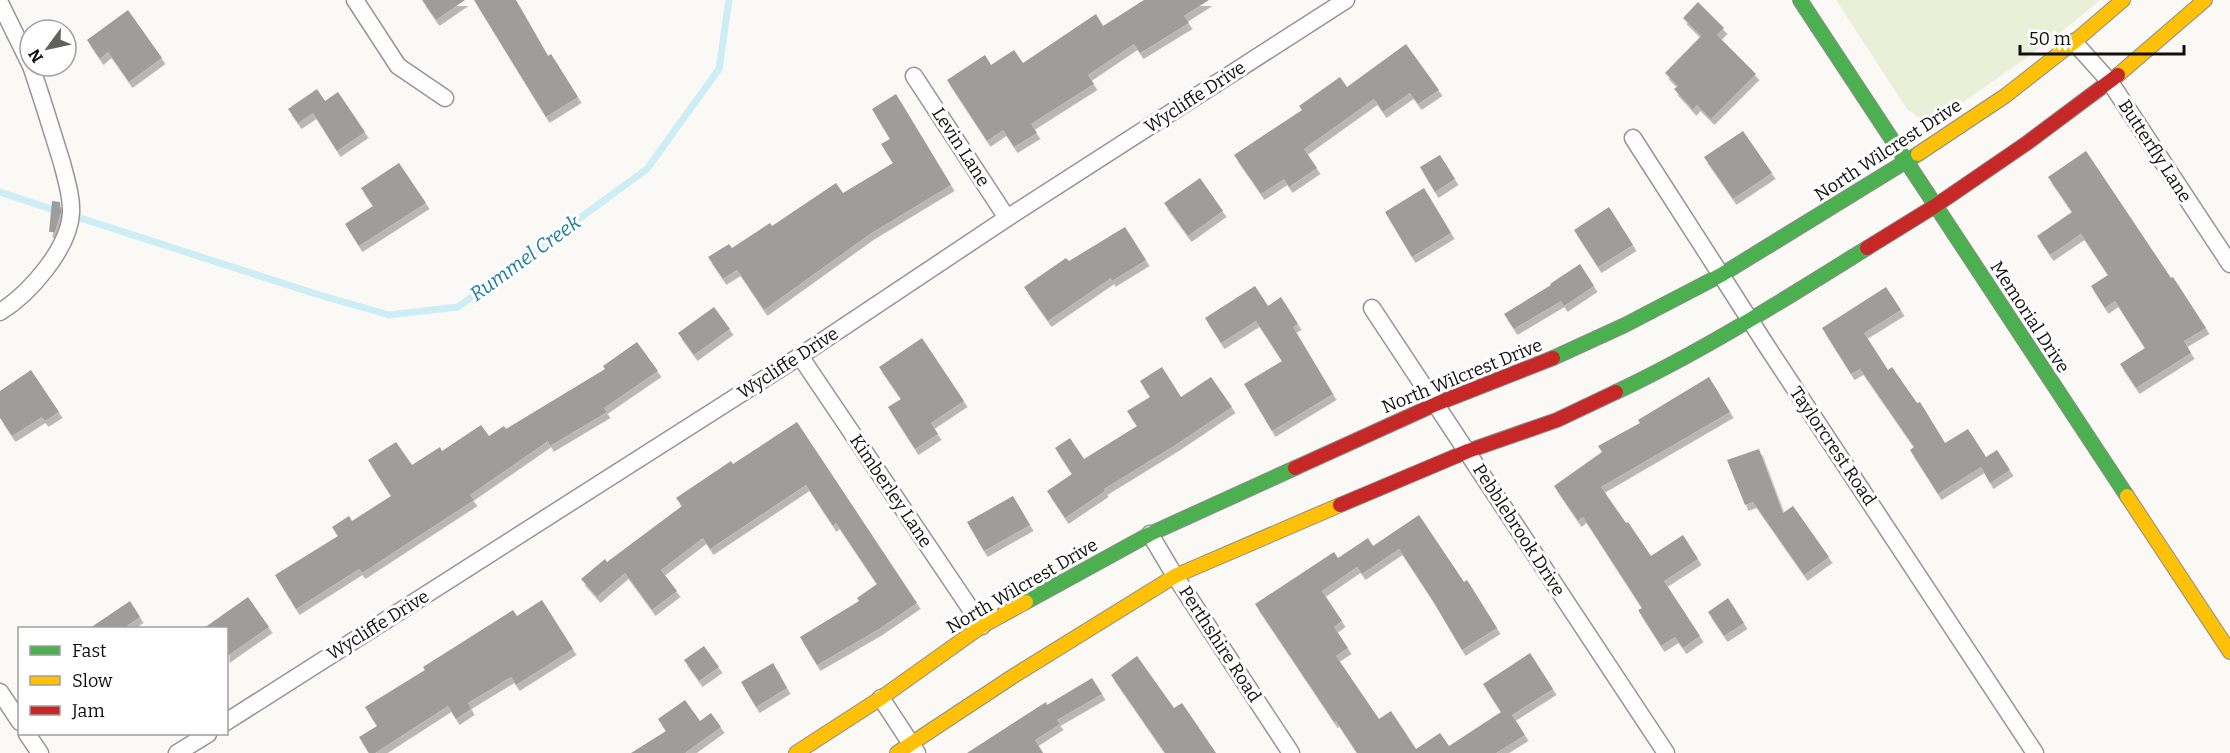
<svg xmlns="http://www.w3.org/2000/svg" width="2230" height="753" font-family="Bitter,serif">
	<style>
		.green { fill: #e9f0d7 }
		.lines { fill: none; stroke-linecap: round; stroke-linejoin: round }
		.stream { stroke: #cdeef5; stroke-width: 7 }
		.building { fill: #9f9d9b; filter: url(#shadow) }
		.street-casing { stroke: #969594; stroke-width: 19 }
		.fast-casing { stroke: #8c8c8a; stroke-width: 16 }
		.slow-casing { stroke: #8c8c8a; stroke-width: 16 }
		.jam-casing { stroke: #8c8c8a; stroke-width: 16 }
		.street { stroke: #fefefe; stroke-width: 16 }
		.fast { stroke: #4caf50; stroke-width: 14 }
		.slow { stroke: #ffc107; stroke-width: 14 }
		.jam { stroke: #c62828; stroke-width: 14 }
		.labels { text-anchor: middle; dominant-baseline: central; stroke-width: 6; stroke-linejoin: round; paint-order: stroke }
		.street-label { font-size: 18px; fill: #101010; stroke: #fff }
		.water-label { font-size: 20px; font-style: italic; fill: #1d7d9e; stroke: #fff }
	</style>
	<defs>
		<filter id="shadow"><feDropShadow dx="3.5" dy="6" stdDeviation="0" flood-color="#0004"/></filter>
	</defs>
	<rect width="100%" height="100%" fill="#fbf9f6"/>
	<polygon class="green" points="1836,0 2100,0 2054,38 1941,118 1934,121 1921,119 1907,109"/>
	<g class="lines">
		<g class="stream">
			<polyline points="0,192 57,211"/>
			<polyline points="71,215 316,294 389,315 458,307 647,169 719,69 729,0"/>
		</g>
	</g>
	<g class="building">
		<polygon points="422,0 465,0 436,20"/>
		<polygon points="474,0 516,0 548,56 551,54 578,97 546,117"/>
		<polygon points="1144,0 1209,0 1184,16 1189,23 1140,53 1134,44 1088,75 1094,84 1031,124 1037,133 1014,147 1003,130 987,141 947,80 985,55 991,65 1014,50 1023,63 1096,14 1103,26"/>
		<polygon points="1698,2 1724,28 1717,35 1756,74 1711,119 1697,105 1693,110 1674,89 1678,86 1665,73 1701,36 1683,18"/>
		<polygon points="128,10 162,58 129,82 108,52 100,59 87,40"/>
		<polygon points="1406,44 1439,90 1418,104 1410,93 1383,112 1374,99 1304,149 1317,168 1289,187 1284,179 1261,194 1234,155 1302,110 1299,106 1340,77 1347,87"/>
		<polygon points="317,89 325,101 338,92 365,132 337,151 313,113 298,123 288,109"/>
		<polygon points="896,94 951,185 870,234 764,310 737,270 723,279 708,257 729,244 732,248 770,223 772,226 836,183 843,193 893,163 881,144 890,139 872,109"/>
		<polygon points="1743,131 1772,173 1733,199 1704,157"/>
		<polygon points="2086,151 2171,278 2173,277 2206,328 2184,341 2191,353 2136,388 2120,364 2145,348 2115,301 2105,308 2091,286 2108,275 2081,234 2050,255 2037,236 2072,212 2048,177"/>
		<polygon points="1440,155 1455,179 1435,192 1420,167"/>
		<polygon points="399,163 426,203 359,246 345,224 373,206 361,188"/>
		<polygon points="1200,178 1223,211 1188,236 1164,203"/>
		<polygon points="1424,188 1451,233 1412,257 1385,212"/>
		<polygon points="52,201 60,202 61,212 55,232 49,232"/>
		<polygon points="1609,207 1633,245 1598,267 1574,230"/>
		<polygon points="1125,227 1146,260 1112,281 1111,278 1048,321 1024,287 1066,258 1069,261"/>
		<polygon points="1580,264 1594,286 1564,306 1561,301 1514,329 1504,314 1551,285 1550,284"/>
		<polygon points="1255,286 1268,306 1281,297 1298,324 1293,327 1333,394 1272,431 1244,384 1282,361 1256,321 1221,343 1205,318"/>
		<polygon points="1886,287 1901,310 1864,333 1888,370 1892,367 1917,403 1920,402 1945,443 1968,429 1986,457 1997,450 2010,470 1990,483 1981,467 1938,494 1910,450 1914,447 1860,369 1851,374 1822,328"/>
		<polygon points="714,307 730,329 694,355 678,333"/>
		<polygon points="922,338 964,401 931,423 938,434 915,449 888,407 901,399 879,367"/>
		<polygon points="637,342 658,371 604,408 607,412 550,446 548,441 470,495 474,500 362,573 359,569 296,609 275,575 338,536 332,527 349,516 352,521 391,496 368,460 396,442 412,465 440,447 442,451 481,425 489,436 504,426 506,429 605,369 603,366"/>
		<polygon points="1162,367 1181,397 1211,377 1232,407 1177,444 1104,489 1105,491 1065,518 1047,491 1072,474 1055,448 1070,438 1084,459 1137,426 1127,411 1150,397 1140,381"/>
		<polygon points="31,370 59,412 45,421 42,417 12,436 0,418 0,391"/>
		<polygon points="1709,377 1730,412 1601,487 1626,523 1628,522 1651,556 1683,535 1698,559 1664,581 1700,636 1683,648 1675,637 1661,646 1638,610 1642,608 1583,517 1578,521 1554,486 1602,452 1598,446 1640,423 1638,420"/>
		<polygon points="797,422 917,603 879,629 817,665 800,637 859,601 857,598 877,584 836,523 833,526 806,485 710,549 703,538 661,570 677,591 652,610 625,573 597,597 581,579 605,559 607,562 682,506 676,498 731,461 733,464"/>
		<polygon points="1759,449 1783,513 1793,506 1829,557 1804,575 1753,502 1745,505 1727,460"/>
		<polygon points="1013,496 1030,525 984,551 967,522"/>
		<polygon points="1419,515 1464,582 1467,580 1497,628 1462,650 1433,601 1399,549 1362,574 1357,567 1322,591 1342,621 1334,627 1348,648 1336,656 1379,719 1391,711 1416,749 1440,733 1449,746 1501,712 1483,684 1530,653 1553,689 1512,715 1525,735 1496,753 1357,753 1336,721 1334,722 1255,604 1334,552 1338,558 1368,538 1373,546"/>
		<polygon points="248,597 269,627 226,657 226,628 204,628"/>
		<polygon points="1728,598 1744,623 1724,636 1708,612"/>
		<polygon points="542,600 573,649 516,685 511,677 468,703 471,709 456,719 448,706 375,753 369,753 359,737 377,726 365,707 425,670 423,667 513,610 517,616"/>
		<polygon points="130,601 140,617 124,628 90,628"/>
		<polygon points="704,646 719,667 699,681 684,660"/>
		<polygon points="1137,656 1174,708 1182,703 1216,753 1165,753 1111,675"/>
		<polygon points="773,663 787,688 756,707 741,682"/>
		<polygon points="1092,678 1102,694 1057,720 1060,724 1035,740 1043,753 967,753 1046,702 1047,705"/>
		<polygon points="685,700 700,721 711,713 721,727 685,753 631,753 666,731 658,719"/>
	</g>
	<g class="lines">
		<defs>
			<g id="street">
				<polyline points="355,0 398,66 445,98"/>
				<polyline points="0,3 30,64"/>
				<polyline points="2074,42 2110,82 2230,264"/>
				<polyline points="914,76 1007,218"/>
				<polyline points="1633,138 1766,345 2035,753"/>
				<polyline points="1372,308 1666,753"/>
				<path d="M 0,312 C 29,294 69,249 71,213 C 72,197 66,179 62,163 C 52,131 42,98 31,66"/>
				<polyline points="800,356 982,626"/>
				<polyline points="1150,534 1175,576 1291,753"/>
				<polyline points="0,692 20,722"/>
				<polyline points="881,698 917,753"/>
				<polyline points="226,722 800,356 1007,218 1346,0"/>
				<polyline points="27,734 40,753"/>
				<polyline points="177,753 208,734"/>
			</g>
			<g id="fast">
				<polyline points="1800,0 2127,496"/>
				<polyline points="1553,358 1625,325 1721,275 1918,154"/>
				<path d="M 1616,392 C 1703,351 1785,299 1867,248"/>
				<polyline points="1026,602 1150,534 1295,468"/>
			</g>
			<g id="slow">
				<polyline points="2118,75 2205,0"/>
				<polyline points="1918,154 2005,96 2074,42 2123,0"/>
				<polyline points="2127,496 2230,652"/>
				<polyline points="796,753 881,698 982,626 1026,602"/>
				<polyline points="897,753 1012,677 1175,576 1340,505"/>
			</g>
			<g id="jam">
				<polyline points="1867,248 1935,206 2027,143 2118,75"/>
				<polyline points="1295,468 1436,404 1553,358"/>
				<polyline points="1340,505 1468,451 1557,420 1616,392"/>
			</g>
		</defs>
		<use href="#street" class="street-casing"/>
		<use href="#fast" class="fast-casing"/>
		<use href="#slow" class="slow-casing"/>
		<use href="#jam" class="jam-casing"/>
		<use href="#street" class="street"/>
		<use href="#fast" class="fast"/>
		<use href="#slow" class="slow"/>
		<use href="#jam" class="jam"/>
	</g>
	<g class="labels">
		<g class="street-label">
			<text transform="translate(1195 97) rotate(-33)">Wycliffe Drive</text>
			<text transform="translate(961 147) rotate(57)">Levin Lane</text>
			<text transform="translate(1888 150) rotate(-33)">North Wilcrest Drive</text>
			<text transform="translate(2155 151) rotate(57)">Butterfly Lane</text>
			<text transform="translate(2030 317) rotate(57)">Memorial Drive</text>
			<text transform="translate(788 363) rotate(-33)">Wycliffe Drive</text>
			<text transform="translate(1462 376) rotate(-22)">North Wilcrest Drive</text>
			<text transform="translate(1833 446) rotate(56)">Taylorcrest Road</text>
			<text transform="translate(891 491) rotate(56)">Kimberley Lane</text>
			<text transform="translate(1519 530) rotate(57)">Pebblebrook Drive</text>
			<text transform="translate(1022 586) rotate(-30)">North Wilcrest Drive</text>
			<text transform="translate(378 625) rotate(-32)">Wycliffe Drive</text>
			<text transform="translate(1220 644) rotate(57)">Perthshire Road</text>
		</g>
		<g class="water-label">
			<text transform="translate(525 258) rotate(-36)">Rummel Creek</text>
		</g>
	</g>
	<rect x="18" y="627" width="210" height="108" fill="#ffffff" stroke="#9f9f9f" stroke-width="1.5"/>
	<rect x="30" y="646" width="30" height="9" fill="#4caf50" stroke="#9f9f9f" stroke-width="1.5"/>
	<text x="72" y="657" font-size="18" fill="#101010">Fast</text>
	<rect x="30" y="676" width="30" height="9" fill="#ffc107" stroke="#9f9f9f" stroke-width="1.5"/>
	<text x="72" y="687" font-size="18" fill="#101010">Slow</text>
	<rect x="30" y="706" width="30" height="9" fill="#c62828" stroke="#9f9f9f" stroke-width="1.5"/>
	<text x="72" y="717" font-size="18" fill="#101010">Jam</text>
	<g transform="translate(48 48) rotate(237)"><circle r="28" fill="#ffffff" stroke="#9f9f9f" stroke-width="1.5"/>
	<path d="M0-4.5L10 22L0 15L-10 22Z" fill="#626260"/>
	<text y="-9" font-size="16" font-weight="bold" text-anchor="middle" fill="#101010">N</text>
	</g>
	<path d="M2020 45v9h164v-9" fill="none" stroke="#101010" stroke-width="3"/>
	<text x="2029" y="45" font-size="18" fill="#101010" stroke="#ffffff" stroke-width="4.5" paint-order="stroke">50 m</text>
</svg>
